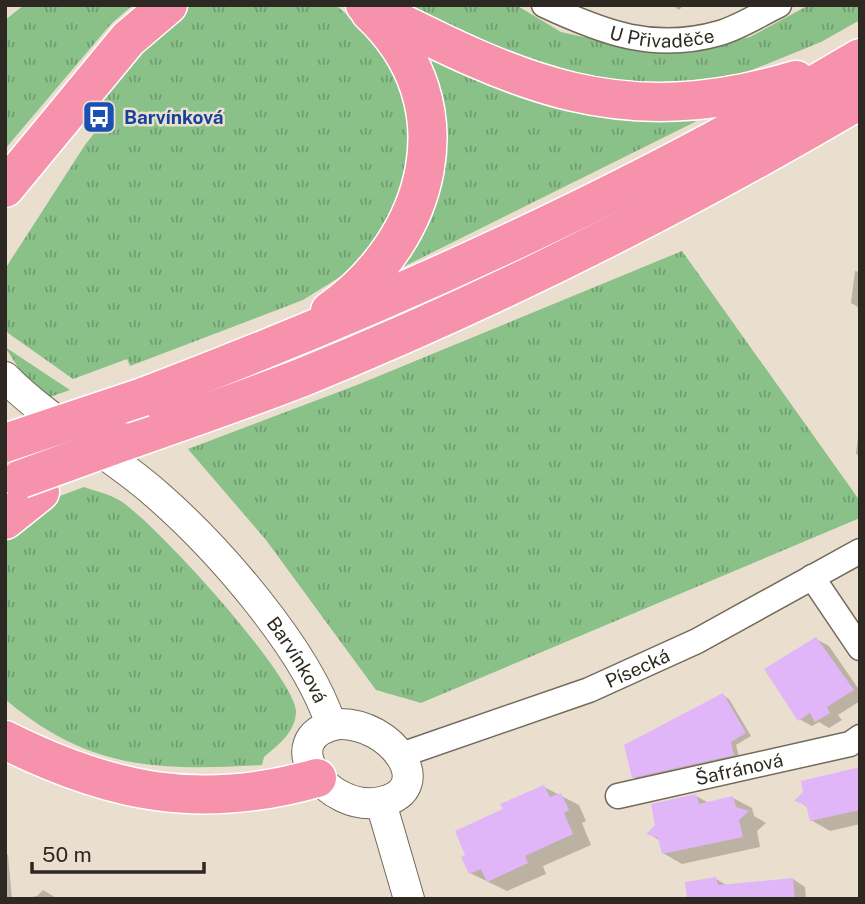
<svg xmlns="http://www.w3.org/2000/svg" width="865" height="904" font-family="'Public Sans',sans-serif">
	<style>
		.grass { fill: url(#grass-tufts) }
		.shadow { fill: #0003 }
		.building { fill: #e0b6f9 }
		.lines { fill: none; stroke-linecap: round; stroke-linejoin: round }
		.minor-casing { stroke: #736a5b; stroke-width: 27 }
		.tertiary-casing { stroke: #736a5b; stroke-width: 32 }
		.trunk-casing { stroke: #fff; stroke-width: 41 }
		.minor { stroke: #fff; stroke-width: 24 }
		.tertiary { stroke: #fff; stroke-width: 30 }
		.trunk { stroke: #f692ac; stroke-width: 38 }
		.trunk-bridge-casing { stroke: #fff; stroke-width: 41; stroke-linecap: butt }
		.trunk-bridge { stroke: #f692ac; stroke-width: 38 }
		.labels { text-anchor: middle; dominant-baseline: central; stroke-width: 5; stroke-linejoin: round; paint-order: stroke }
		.street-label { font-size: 19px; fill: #2d2922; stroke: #eadfce }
		.transit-label { font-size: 19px; font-weight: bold; fill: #164399; stroke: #eadfce; text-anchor: start }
	</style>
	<defs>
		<pattern id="grass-tufts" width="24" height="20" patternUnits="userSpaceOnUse" patternTransform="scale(1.75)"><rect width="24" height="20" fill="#89c188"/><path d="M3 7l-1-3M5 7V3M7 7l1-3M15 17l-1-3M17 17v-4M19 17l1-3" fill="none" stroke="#709d6f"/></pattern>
	</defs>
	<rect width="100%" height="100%" fill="#eadfce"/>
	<g class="grass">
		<polygon points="24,5 133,5 111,24 5,149 5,20"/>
		<path d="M 192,5 L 335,5 L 362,26 L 393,58 L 417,138 L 386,236 L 348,272 L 303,300 L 130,366 L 127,359 L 73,379 L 8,333 L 5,327 L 5,269 L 85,145 L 111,112 L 102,104 C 126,55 147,36 192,5 Z"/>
		<polygon points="404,5 516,5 561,32 638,49 708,46 750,37 809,5 860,5 860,20 821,42 742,74 689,86 561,78"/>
		<polygon points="415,43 725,107 395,271 415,242"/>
		<polygon points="682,251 860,501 860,518 421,703 376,690 266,540 188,449 357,385"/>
		<polygon points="5,347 70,390 47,398 25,378"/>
		<path d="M 84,487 C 95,491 109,494 119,500 C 153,520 294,675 296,711 C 296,732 278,745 264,757 L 262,765 C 158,771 88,770 5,699 L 5,536 L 41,503 Z"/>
	</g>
	<g class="shadow">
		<polygon points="672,5 684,5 679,10"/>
		<polygon points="855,271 860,272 860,308 851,303"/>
		<polygon points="860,421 860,456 856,454"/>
		<polygon points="816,639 829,646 860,691 860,701 838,715 842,720 829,728 819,722 812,726 799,719"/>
		<polygon points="723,695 729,699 751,736 736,745 739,757 639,780 633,777"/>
		<polygon points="860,769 860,824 830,831 811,820 808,807 797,801"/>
		<polygon points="544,787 579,805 586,821 582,823 591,845 543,866 546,874 507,891 470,873 505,810"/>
		<polygon points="696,796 709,803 733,798 752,808 754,816 766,823 757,831 760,847 682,864 663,853 659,840 649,834"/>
		<polygon points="5,853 8,855 12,899 5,899"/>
		<polygon points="716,879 728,886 793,879 805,887 806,899 689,899"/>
		<polygon points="43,890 58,899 22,899 37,896"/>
	</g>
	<g class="building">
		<polygon points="816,637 854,690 827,707 830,713 815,722 810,713 798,721 764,669"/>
		<polygon points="723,693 746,733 731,742 734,755 632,778 624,745"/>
		<polygon points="860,767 860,810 810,821 806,805 794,801 803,792 801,781"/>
		<polygon points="544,785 550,797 561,793 569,810 564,813 573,834 525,856 528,863 487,882 481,869 469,874 461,857 465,855 455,831 503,809 500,804"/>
		<polygon points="696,794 699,804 733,796 736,807 749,811 739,820 743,837 662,854 658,838 646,834 655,825 651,804"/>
		<polygon points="716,877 718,885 793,878 795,899 687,899 685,882"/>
	</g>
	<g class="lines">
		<defs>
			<g id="minor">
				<path id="s1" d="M 544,5 C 604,33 654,52 720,33 C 740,27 760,14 779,5"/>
				<polyline points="812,577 860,648"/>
				<path id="s2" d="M 401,755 L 589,690 L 697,641 L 860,551"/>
				<path id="s3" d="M 618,796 L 850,744 L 860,737"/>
			</g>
			<g id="tertiary">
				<path id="s4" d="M 5,377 C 50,423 109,452 156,494 C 217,547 307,649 331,725"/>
				<path d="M 338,724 C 392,722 439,789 381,802 C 329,814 270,738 338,724 Z"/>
				<polyline points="381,803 409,899"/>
			</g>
			<g id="trunk">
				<path d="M 365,5 C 520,83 618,133 796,80"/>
				<polyline points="5,188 128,39 168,5"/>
				<path d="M 330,311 C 430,241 469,104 370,12"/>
				<path d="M 143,397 C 391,303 632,194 860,58"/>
				<path d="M 123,442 C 183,421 244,400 303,377 C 495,299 681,205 860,100"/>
				<polyline points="5,520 40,492"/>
				<path d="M 5,740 C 111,793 201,811 317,778"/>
			</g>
		</defs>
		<use href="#minor" class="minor-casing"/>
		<use href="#tertiary" class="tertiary-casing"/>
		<use href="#trunk" class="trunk-casing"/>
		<use href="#minor" class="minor"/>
		<use href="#tertiary" class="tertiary"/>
		<use href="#trunk" class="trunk"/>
		<defs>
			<g id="trunk-bridge">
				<polyline points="5,443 143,397"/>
				<polyline points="21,479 123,442"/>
			</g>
		</defs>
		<use href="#trunk-bridge" class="trunk-bridge-casing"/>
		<use href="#trunk-bridge" class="trunk-bridge"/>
	</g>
	<defs>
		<symbol id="bus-square" viewBox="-11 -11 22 22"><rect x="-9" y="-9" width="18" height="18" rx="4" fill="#1a4fb4" stroke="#eadfce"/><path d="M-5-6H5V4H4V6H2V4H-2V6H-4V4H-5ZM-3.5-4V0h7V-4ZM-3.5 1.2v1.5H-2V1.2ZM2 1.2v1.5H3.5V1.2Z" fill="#fff"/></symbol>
	</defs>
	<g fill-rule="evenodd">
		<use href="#bus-square" x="80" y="98" width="38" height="38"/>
	</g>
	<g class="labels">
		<g class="street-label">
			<text stroke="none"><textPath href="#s1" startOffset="124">U Přivaděče</textPath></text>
			<text stroke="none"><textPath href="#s4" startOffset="410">Barvínková</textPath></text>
			<text stroke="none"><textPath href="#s2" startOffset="252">Písecká</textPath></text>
			<text stroke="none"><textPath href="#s3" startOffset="124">Šafránová</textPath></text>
		</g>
		<g class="transit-label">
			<text x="124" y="117">Barvínková</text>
		</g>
	</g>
	<rect width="865" height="904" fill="none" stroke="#2d2922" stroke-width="14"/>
	<path d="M32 862v10h172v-10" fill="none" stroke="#2d2922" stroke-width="3.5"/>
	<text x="42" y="862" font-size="21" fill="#2d2922" stroke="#eadfce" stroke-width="5" paint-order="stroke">50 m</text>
</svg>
